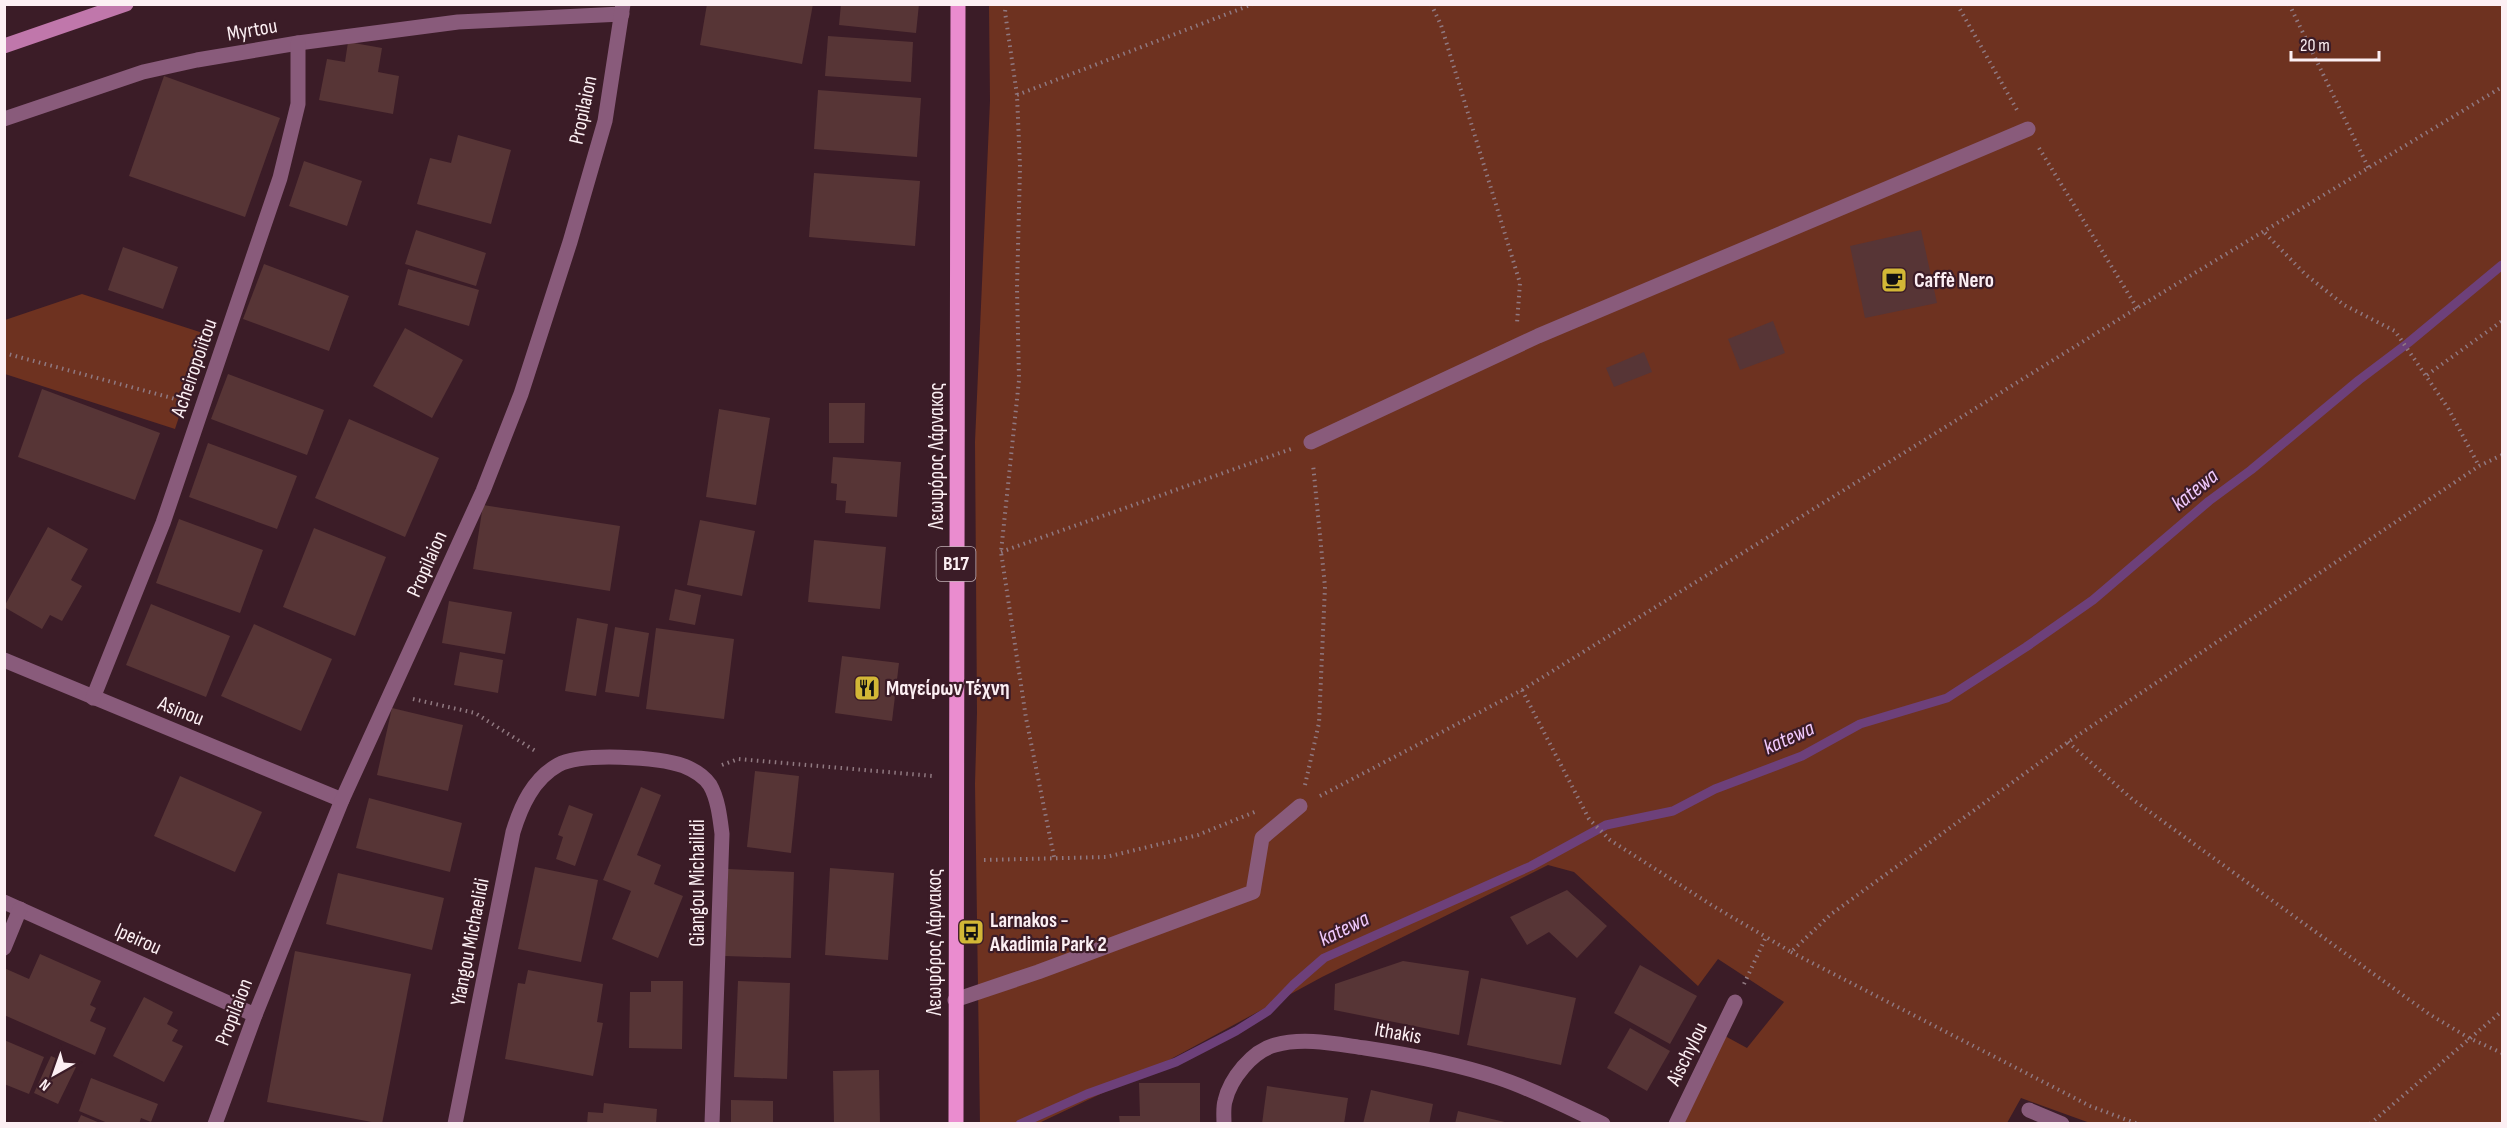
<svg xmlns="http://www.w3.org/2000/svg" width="2507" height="1128" font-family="'Sofia Sans Condensed',sans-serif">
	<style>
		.green { fill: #6e3220 }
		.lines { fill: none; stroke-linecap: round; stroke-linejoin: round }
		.stream { stroke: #6d407a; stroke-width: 9 }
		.building { fill: #573536 }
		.path { stroke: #907981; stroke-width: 4; stroke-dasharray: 1.5 4.5; stroke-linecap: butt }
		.lane { stroke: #895b7b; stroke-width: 15 }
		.street { stroke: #895b7b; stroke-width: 15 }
		.secondary { stroke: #c077ab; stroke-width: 15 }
		.primary { stroke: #ea8ccf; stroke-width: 15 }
		.labels { text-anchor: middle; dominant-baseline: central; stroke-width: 4.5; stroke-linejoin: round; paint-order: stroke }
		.shield { fill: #3b1c27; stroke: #c2b0b6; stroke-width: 1.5 }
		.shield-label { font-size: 20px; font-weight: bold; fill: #fceff3 }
		.street-label { font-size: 21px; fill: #fceff3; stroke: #3b1c27 }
		.poi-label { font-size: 21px; font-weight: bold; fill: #fceff3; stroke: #3b1c27; text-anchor: start }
		.water-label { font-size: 22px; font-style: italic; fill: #f0c9fc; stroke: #3b1c27 }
	</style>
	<rect width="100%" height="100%" fill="#3b1c27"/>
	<g class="green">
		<polygon points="989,5 2502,5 2502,1123 2090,1123 2021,1098 2007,1123 1680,1123 1725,1036 1747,1048 1784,1002 1718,959 1698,986 1574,872 1548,865 1322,977 1147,1072 1039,1123 980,1124 975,784 977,713 975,442 990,101"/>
		<polygon points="82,294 206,334 175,429 5,374 5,320"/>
	</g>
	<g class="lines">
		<polyline class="stream" points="1020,1124 1087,1094 1176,1062 1236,1031 1268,1011 1293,985 1324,958 1531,866 1606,825 1673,811 1715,789 1802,756 1860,724 1947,698 2026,647 2093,600 2209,501 2251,470 2359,380 2408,343 2502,265"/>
	</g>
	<g class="building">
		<polygon points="707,4 813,4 802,64 700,45"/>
		<polygon points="841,4 919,4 916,33 839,25"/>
		<polygon points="828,36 913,42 911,82 825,76"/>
		<polygon points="348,42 382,48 378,72 399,76 393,114 319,100 327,59 345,62"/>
		<polygon points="164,76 280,118 245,217 129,176"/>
		<polygon points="818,90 921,98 917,157 814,149"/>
		<polygon points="458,135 511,150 491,224 417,204 430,158 451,163"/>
		<polygon points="304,161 362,181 347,226 289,206"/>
		<polygon points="814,173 920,181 915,246 809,237"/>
		<polygon points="416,230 486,253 476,286 405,264"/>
		<polygon points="1921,230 1937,303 1865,318 1850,246"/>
		<polygon points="123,247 178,267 163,309 108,290"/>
		<polygon points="264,264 349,296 329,351 243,319"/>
		<polygon points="408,269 479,290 469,326 398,305"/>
		<polygon points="1773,321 1785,353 1740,370 1728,339"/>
		<polygon points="405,328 463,360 432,418 373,386"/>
		<polygon points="1644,352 1652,372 1614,387 1606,368"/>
		<polygon points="228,374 324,410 307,455 211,419"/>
		<polygon points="42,389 160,433 135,500 18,457"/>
		<polygon points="829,403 865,403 864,443 829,443"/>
		<polygon points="719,409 770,418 756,505 706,497"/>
		<polygon points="349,419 439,458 405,537 315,498"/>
		<polygon points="208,443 297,476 277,529 189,497"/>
		<polygon points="833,457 901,462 897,517 845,513 846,501 836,500 837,484 831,483"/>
		<polygon points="483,505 620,526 610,591 473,569"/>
		<polygon points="179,519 263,550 240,613 156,583"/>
		<polygon points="700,520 755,531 742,596 687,585"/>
		<polygon points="48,527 88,549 71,580 82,586 62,621 50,615 42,629 4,607"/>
		<polygon points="314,528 386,557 355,636 283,607"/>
		<polygon points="814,540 886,547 880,609 808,602"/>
		<polygon points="675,589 701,595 695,625 669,620"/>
		<polygon points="449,601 512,612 505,654 442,643"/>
		<polygon points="151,604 230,636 206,697 126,665"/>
		<polygon points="577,618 608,624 596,696 565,691"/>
		<polygon points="254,624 332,659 301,731 221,696"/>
		<polygon points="615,627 649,633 639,697 605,692"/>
		<polygon points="656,628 734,639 724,719 646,709"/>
		<polygon points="460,652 503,660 498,693 454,685"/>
		<polygon points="842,656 899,663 892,721 835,713"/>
		<polygon points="392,708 463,725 448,791 377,775"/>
		<polygon points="755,771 799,776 791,853 747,847"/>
		<polygon points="180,776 262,812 235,872 154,836"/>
		<polygon points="641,787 661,795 637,855 661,865 654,884 683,896 658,958 612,939 631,891 603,880"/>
		<polygon points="369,798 462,823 450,872 356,848"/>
		<polygon points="569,805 593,814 575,866 556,859 563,837 558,835"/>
		<polygon points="535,867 598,880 581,962 518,949"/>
		<polygon points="830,868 894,873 888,960 825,955"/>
		<polygon points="728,869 794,872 791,958 725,956"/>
		<polygon points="338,873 444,898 432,950 326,924"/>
		<polygon points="1567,890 1607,926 1577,958 1549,932 1527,945 1510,917"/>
		<polygon points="295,951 411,974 382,1124 267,1102"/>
		<polygon points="40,954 101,981 90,1005 96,1008 90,1021 106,1028 95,1055 4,1015 4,968 29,979"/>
		<polygon points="1403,961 1469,971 1459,1035 1334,1010 1335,984"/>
		<polygon points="1640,965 1697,996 1670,1044 1614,1013"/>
		<polygon points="528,970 603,984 597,1022 603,1023 593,1076 505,1059 518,983 525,984"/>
		<polygon points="1481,978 1576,998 1561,1065 1467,1045"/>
		<polygon points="651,981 683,981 682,1049 629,1048 630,992 651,992"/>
		<polygon points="738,981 790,983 787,1079 734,1077"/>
		<polygon points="144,997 173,1012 167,1024 178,1030 172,1041 183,1046 164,1082 113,1056"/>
		<polygon points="1630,1028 1670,1051 1647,1091 1607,1068"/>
		<polygon points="4,1040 44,1057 29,1094 4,1084"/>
		<polygon points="51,1056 76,1067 58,1104 34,1093"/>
		<polygon points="879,1070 880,1124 834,1124 833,1071"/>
		<polygon points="91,1078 158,1104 151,1122 141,1118 139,1124 110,1124 79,1111"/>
		<polygon points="1139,1083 1200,1083 1200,1124 1120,1124 1119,1116 1140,1116"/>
		<polygon points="1267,1086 1348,1098 1344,1124 1262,1124"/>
		<polygon points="1371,1090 1433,1104 1429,1124 1363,1124"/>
		<polygon points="731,1100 773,1101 773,1124 731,1124"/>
		<polygon points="604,1103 657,1109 656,1124 587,1124 588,1112 603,1113"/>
		<polygon points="1458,1111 1509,1123 1509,1124 1455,1124"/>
		<polygon points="81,1115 100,1123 100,1124 77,1124"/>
	</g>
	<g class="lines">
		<g class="path">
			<polyline points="1006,4 1005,12 1017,95 1020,167 1017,288 1019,380 1001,552 1026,718 1054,857"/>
			<polyline points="1431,4 1441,25 1520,283 1517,323"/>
			<polyline points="1957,4 2017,110"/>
			<polyline points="2289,4 2369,169"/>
			<polyline points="1017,95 1253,4"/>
			<polyline points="2039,148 2137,308"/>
			<polyline points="2265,233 2305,274 2344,305 2395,331 2448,408 2479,466"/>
			<polyline points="4,353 183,401"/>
			<polyline points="2427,375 2502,321"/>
			<polyline points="1001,552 1291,449"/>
			<polyline points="1522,690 1589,819 1610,840 1713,906 1766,937"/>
			<polyline points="413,699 475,713 537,752"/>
			<polyline points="2068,742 2132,799 2429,1014 2469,1038 2502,1053"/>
			<polyline points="722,765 738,759 933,776"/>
			<polyline points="1305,785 1319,723 1325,587 1313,464"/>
			<polyline points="1320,796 1522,690 2137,308 2502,87"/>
			<polyline points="984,860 1106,857 1198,835 1257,811"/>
			<polyline points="1791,952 2090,1106 2138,1124"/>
			<polyline points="1744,984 1766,937 1791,952 1830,915 2068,742 2479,466 2502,455"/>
			<polyline points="2370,1124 2502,1011"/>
		</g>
		<g class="lane">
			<polyline points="1311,442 1538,336 2028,129"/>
			<polyline points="955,1000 1038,972 1253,892 1262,838 1300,806"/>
		</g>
		<g class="street">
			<polyline points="4,119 143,72 197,60 298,43 458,22 622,14"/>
			<polyline points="4,660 342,800"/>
			<polyline points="93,698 163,523 280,178 298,104 298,43"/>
			<polyline points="4,902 255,1015"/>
			<polyline points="4,948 20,909"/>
			<polyline points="2029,1110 2062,1124"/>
			<polyline points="215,1124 255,1015 342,800 483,491 521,394 570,242 605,121 623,4"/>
			<path d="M 455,1124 L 513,832 C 521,806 533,779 558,765 C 582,752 659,757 684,766 C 694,770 704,776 710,785 C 718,799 720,818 722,834 L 712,1124"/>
			<path d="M 1224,1124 C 1224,1116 1223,1108 1225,1101 C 1230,1079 1252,1051 1275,1045 C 1304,1037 1336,1044 1365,1048 C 1411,1055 1455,1063 1499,1078 C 1535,1090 1569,1108 1603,1124"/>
			<polyline points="1676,1124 1735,1002"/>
		</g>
		<polyline class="secondary" points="4,46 126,4"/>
		<polyline class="primary" points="956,1124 958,4"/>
	</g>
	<defs>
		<symbol id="cafe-square" viewBox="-11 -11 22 22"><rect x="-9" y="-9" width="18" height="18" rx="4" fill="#d2b736" stroke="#3b1c27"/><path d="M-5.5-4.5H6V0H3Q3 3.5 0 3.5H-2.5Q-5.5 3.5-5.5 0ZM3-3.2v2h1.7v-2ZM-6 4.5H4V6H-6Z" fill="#111"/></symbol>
		<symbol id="restaurant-square" viewBox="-11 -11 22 22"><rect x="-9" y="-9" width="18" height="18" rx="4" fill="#d2b736" stroke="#3b1c27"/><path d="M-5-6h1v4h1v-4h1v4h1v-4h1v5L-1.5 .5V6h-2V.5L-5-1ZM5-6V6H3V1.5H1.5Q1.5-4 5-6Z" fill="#111"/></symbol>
		<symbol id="bus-square" viewBox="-11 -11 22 22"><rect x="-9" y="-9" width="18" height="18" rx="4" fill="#d2b736" stroke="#3b1c27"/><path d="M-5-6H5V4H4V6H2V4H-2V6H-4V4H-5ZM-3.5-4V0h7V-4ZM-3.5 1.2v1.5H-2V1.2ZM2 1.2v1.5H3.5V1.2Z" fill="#111"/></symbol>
	</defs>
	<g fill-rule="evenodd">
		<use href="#cafe-square" x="1879" y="265" width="30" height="30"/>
		<use href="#restaurant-square" x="852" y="673" width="30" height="30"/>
		<use href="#bus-square" x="956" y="917" width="30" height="30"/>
	</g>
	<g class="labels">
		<rect class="shield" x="936.5" y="547" width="39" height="34" rx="4.5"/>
		<g class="shield-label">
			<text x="956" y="564">B17</text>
		</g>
		<g class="street-label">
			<text transform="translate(252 30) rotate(-10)">Myrtou</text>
			<text transform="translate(583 110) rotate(-78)">Propilaion</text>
			<text transform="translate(194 368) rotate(-71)">Acheiropoiitou</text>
			<text transform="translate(936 456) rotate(-90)">Λεωφόρος Λάρνακος</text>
			<text transform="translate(427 564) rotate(-66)">Propilaion</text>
			<text transform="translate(181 711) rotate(22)">Asinou</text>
			<text transform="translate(697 883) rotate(-90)">Giangou Michailidi</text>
			<text transform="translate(138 939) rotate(24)">Ipeirou</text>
			<text transform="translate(470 942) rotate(-79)">Yiangou Michaelidi</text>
			<text transform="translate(934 942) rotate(-90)">Λεωφόρος Λάρνακος</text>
			<text transform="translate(234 1012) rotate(-69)">Propilaion</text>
			<text transform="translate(1398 1033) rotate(10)">Ithakis</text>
			<text transform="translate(1687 1054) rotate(-64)">Aischylou</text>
		</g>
		<g class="poi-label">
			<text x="1914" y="280">Caffè Nero</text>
			<text x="886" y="688">Μαγείρων Τέχνη</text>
			<text x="990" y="920">Larnakos -<tspan x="990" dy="24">Akadimia Park 2</tspan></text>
		</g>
		<g class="water-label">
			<text transform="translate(2195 490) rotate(-39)">katewa</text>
			<text transform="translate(1789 738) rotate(-24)">katewa</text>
			<text transform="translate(1344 929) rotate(-26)">katewa</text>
		</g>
	</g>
	<rect width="2507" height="1128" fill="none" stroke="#fceff3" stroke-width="12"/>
	<g transform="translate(54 1074) rotate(220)" stroke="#3b1c27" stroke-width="4.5" paint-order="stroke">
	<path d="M0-4.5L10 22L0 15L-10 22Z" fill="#fceff3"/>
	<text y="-9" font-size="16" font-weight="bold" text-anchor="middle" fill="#fceff3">N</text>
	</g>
	<path d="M2291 51v9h88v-9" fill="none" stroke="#fceff3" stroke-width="3"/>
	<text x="2300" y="51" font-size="18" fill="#fceff3" stroke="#3b1c27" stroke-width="4.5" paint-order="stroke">20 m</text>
</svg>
